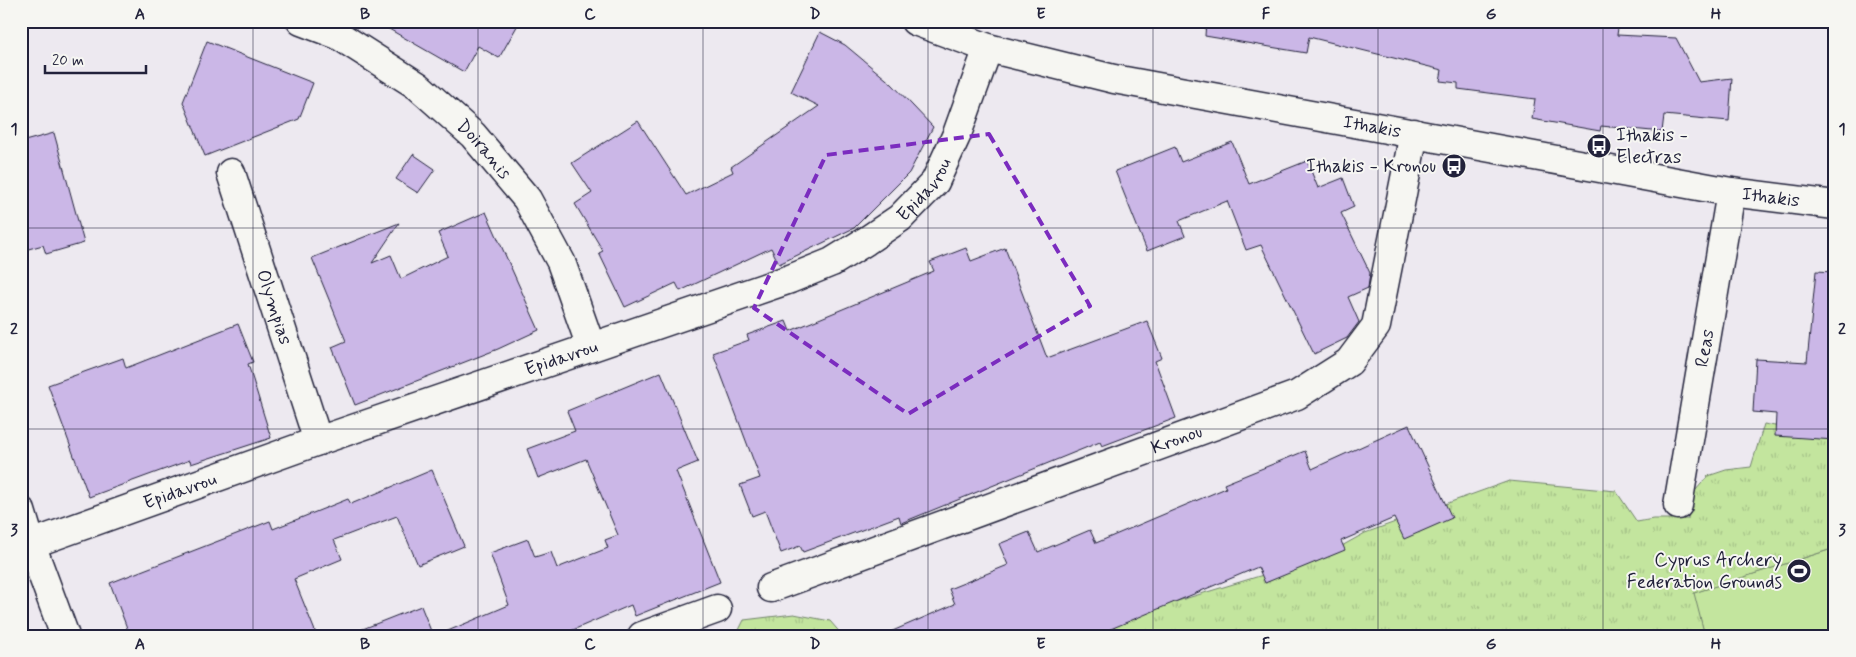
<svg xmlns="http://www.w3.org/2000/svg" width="1856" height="657" font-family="Mynerve,sans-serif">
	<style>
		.grass { fill: #c3e59e; stroke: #72846c }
		.park { fill: url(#park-tufts); stroke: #72846c }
		.building { fill: #cbb7e7; stroke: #22223b }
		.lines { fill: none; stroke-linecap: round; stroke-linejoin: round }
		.street-casing { stroke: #22223b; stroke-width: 31 }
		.street { stroke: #f6f6f2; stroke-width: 28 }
		.marked { fill: none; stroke: #7b2cbf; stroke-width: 4; stroke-dasharray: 10 6; stroke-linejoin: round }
		.grid { fill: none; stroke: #22223b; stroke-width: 1; stroke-opacity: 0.55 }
		.labels { text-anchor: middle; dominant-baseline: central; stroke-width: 4; stroke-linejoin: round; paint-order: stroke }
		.street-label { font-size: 19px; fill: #22223b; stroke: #f6f6f2 }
		.poi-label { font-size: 19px; fill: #22223b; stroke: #f6f6f2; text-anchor: end }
		.neatline { fill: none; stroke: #22223b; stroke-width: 2 }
		.grid-label { font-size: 16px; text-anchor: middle; font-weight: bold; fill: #22223b }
	</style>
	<defs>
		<pattern id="park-tufts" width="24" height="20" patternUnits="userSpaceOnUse" patternTransform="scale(1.25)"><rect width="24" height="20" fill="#c3e59e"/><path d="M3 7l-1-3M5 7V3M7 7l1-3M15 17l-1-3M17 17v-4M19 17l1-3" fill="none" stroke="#a7c489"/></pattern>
	</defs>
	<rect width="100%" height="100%" fill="#ede9f0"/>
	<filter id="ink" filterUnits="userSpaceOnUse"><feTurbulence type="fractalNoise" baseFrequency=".02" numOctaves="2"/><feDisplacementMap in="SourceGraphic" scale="10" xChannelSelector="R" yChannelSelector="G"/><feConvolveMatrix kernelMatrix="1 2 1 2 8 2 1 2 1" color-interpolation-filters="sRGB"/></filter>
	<g filter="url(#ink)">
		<polygon class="grass" points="1835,548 1835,636 1705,636 1693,593"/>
		<g class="park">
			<polygon points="1764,424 1835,437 1835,548 1694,593 1705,636 1078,636 1158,607 1322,557 1365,533 1509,481 1616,491 1637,522 1653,519 1688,519 1689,498 1708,476 1726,470 1751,467"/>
			<polygon points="794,614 830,621 843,636 736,636 744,620"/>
		</g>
		<g class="building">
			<polygon points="375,21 520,21 499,58 478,46 464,72"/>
			<polygon points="1206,21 1619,21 1617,35 1676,38 1699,82 1732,78 1729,121 1664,115 1662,132 1601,126 1600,131 1532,119 1535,99 1458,89 1458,83 1440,81 1442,70 1309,37 1306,53 1205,36"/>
			<polygon points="820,32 845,45 892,84 933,127 909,173 854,228 779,264 771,248 680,291 676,283 625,307 599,253 603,251 575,204 592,193 572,163 638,121 686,195 733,172 731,167 819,106 791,92"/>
			<polygon points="207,41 313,83 299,119 205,156 183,102"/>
			<polygon points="54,133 84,243 46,254 43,245 21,251 21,142"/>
			<polygon points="1232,142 1249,184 1307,161 1318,188 1343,178 1354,207 1341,213 1370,273 1368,288 1348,297 1359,322 1347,338 1314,354 1261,245 1246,250 1227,201 1179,221 1185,236 1147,251 1115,171 1175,147 1181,162"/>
			<polygon points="413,154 435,169 418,193 396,179"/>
			<polygon points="486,212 539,330 498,349 355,405 332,347 346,341 312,258 399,223 372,263 391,255 401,279 448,256 438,233"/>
			<polygon points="966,248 971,261 1005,248 1047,358 1147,321 1162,358 1155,361 1176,418 1102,446 1100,442 901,523 899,516 803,552 800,546 781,553 765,511 752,516 740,485 760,478 713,353 749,340 747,335 786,321 790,331 934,271 930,262"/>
			<polygon points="1816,271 1835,272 1835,440 1775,436 1776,414 1753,412 1756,359 1807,362"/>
			<polygon points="238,324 253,362 248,364 271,438 191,464 190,460 89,497 48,385 123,358 126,368"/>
			<polygon points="661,372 698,462 676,471 720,582 635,616 631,605 559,636 436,636 509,605 490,553 528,539 535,557 551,552 557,568 608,548 605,540 618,535 586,459 538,478 527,449 575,431 567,411"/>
			<polygon points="1409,425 1452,518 1404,539 1394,518 1341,541 1345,550 1265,583 1258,567 1094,636 881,636 955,604 949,589 1008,565 999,544 1029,532 1038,552 1090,530 1096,543 1226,488 1224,484 1305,451 1312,469"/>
			<polygon points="432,470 464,546 418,565 397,516 334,540 342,559 294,579 317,636 130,636 110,583 270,521 273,529 348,499 351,504"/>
			<polygon points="421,606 433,636 350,636 350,634"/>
		</g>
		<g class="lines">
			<defs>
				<g id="street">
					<path id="s1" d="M 301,21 L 338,35 L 418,86 L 473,135 L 527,199 L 561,262 L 591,347"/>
					<path id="s2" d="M 915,21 L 988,48 L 1114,79 L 1731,192 L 1835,205"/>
					<path id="s3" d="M 231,173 L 318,441"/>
					<path id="s4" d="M 1678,505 L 1731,192"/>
					<polyline points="21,511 31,544 65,636"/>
					<path id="s5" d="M 31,544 L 318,441 L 790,279 L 832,262 L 866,241 L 900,218 L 935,182 L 957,134 L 988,48"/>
					<path id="s6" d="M 771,588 L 1297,395 L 1349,362 L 1376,326 L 1414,133"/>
					<polyline points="642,636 717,609"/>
				</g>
			</defs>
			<use href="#street" class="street-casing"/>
			<use href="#street" class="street"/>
		</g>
	</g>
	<path class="marked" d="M 989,134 L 1090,306 L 908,414 L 754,308 L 826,155 Z"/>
	<path class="grid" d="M 253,21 L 253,636M 478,21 L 478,636M 703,21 L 703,636M 928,21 L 928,636M 1153,21 L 1153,636M 1378,21 L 1378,636M 1603,21 L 1603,636M 21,228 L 1835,228M 21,429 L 1835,429"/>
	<defs>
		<symbol id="bus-disc" viewBox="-11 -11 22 22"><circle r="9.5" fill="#22223b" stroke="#f6f6f2"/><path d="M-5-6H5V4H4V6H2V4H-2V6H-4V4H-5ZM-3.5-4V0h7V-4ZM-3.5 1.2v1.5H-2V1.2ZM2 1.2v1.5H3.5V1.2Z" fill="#fff"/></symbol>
		<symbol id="stadium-disc" viewBox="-11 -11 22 22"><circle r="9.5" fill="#22223b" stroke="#f6f6f2"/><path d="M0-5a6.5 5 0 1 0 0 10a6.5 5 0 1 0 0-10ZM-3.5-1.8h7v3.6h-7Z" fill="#fff"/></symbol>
	</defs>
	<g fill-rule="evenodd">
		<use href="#bus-disc" x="1585" y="132" width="28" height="28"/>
		<use href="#bus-disc" x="1440" y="152" width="28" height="28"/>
		<use href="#stadium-disc" x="1785" y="557" width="28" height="28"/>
	</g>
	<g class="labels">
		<g class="street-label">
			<text stroke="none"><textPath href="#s2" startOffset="470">Ithakis</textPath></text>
			<text stroke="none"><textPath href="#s1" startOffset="226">Doiranis</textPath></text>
			<text stroke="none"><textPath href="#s5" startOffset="968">Epidavrou</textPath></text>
			<text stroke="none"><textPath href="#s2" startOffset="875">Ithakis</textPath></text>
			<text stroke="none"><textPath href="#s3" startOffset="141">Olympias</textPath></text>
			<text stroke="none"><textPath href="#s4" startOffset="159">Reas</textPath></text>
			<text stroke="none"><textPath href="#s5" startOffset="562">Epidavrou</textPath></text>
			<text stroke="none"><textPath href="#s6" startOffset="432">Kronou</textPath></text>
			<text stroke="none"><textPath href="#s5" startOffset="158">Epidavrou</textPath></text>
		</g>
		<g class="poi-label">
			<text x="1616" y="135" text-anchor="start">Ithakis -<tspan x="1616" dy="22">Electras</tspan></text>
			<text x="1436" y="166">Ithakis - Kronou</text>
			<text x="1782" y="560">Cyprus Archery<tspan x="1782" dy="22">Federation Grounds</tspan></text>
		</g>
	</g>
	<rect width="1856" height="657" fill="none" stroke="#f6f6f2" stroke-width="55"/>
	<path d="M45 65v8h101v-8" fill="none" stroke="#22223b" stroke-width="2.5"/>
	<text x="52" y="65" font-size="15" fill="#22223b" stroke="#f6f6f2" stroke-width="4" paint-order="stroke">20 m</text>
	<rect x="28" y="28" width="1800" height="602" class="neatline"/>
	<g class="grid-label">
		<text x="140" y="19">A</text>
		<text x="365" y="19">B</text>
		<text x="590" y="19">C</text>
		<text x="815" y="19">D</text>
		<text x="1041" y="19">E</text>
		<text x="1266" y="19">F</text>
		<text x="1491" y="19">G</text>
		<text x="1716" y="19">H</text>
		<text x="14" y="134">1</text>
		<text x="1842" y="134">1</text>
		<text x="14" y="334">2</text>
		<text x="1842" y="334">2</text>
		<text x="14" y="535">3</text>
		<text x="1842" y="535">3</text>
		<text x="140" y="649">A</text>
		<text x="365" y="649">B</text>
		<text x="590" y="649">C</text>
		<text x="815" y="649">D</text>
		<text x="1041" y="649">E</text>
		<text x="1266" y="649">F</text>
		<text x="1491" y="649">G</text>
		<text x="1716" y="649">H</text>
	</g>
</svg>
